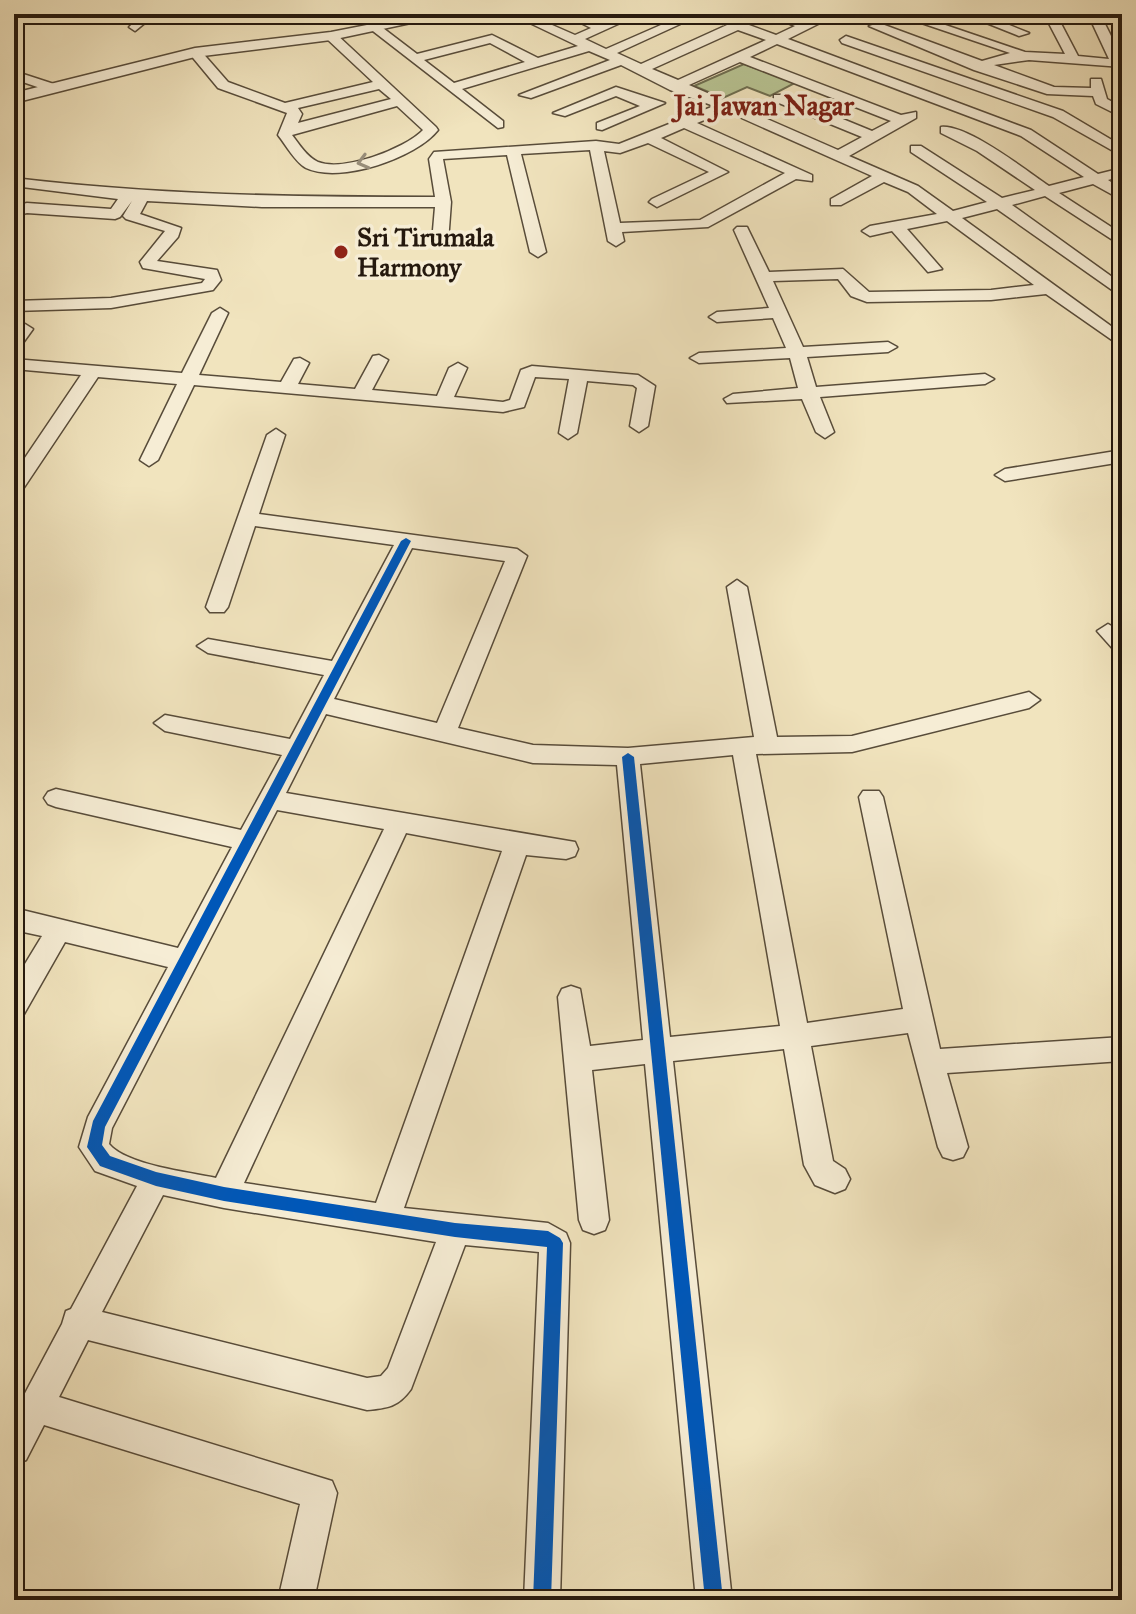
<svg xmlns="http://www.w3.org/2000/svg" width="1136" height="1614" font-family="'IM FELL Great Primer',serif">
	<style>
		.green { fill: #b8c493; stroke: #6e6e50; stroke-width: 2 }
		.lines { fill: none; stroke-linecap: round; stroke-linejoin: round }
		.minor-casing { stroke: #584c3a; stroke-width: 3 }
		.tertiary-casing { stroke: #584c3a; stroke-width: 3 }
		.minor { fill: #f6edd5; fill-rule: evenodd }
		.tertiary { fill: #f6edd5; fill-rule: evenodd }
		.cycleway-casing { stroke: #f6edd5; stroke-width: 5 }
		.cycleway { fill: #0057b8; fill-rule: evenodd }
		.oneway { stroke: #988e7b }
		.poi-dot { fill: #8f2418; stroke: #f6edd5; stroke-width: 3 }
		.labels { text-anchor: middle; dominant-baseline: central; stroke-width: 7; stroke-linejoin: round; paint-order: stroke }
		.far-poi-label { font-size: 26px; font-weight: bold; fill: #25190e; stroke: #f6edd5; text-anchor: start }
		.far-neighbourhood-label { font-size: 28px; font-weight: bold; fill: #7a1f14; stroke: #f6edd5 }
	</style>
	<rect width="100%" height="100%" fill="#f1e4be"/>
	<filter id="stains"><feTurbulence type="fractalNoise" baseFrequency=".0025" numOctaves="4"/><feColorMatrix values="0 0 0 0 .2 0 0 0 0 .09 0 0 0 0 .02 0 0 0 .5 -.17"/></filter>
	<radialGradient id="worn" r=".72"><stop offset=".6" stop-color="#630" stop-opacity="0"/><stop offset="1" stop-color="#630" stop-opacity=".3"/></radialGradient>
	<polygon class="green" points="744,64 795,83 770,96 747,87 723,98 694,86"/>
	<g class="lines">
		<defs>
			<g id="minor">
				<polygon points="192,14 146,22 135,31 129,27 142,15"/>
				<path d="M 511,14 L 527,14 L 575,35 L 591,28 L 563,14 L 579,14 L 601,23 L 624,14 L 640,14 L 585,39 L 606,49 L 686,14 L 719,14 L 776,35 L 795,26 L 767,14 L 785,14 L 806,22 L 822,14 L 838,14 L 788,39 L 1031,130 L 1098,174 L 1122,168 L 1122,176 L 1108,180 L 1122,189 L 1122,200 L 1093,184 L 1059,193 L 1122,234 L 1122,246 L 1045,196 L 1012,205 L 1122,284 L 1122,297 L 997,209 L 962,218 L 1122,334 L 1122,347 L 1046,294 L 991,300 L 867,302 L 851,296 L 838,279 L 773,281 L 803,347 L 888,342 L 897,347 L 888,352 L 807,357 L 816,387 L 985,374 L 994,379 L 985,384 L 820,397 L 834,432 L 825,438 L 816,432 L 802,399 L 727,403 L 724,399 L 733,394 L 798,388 L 790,358 L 699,363 L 690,358 L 699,353 L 786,348 L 773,318 L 717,322 L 709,317 L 717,312 L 769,308 L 734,230 L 737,227 L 747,227 L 769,272 L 843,269 L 869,292 L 991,290 L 1034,285 L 947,221 L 907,229 L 942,269 L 928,272 L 892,231 L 870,236 L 862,231 L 870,226 L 937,214 L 908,192 L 884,182 L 841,205 L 831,205 L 831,199 L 872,176 L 726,111 L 697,123 L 812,175 L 812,181 L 796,179 L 708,227 L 622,232 L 624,241 L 616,246 L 608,241 L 590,150 L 521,154 L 546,252 L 538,257 L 530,252 L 507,155 L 443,159 L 451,202 L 448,242 L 440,247 L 432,242 L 435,207 L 262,207 L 147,201 L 140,214 L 181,228 L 178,237 L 157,261 L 217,270 L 221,280 L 213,290 L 111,308 L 14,311 L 14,301 L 111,298 L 202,283 L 205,279 L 143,268 L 140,262 L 165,231 L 126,219 L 123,216 L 132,201 L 120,217 L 115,219 L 27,213 L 14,216 L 14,206 L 27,203 L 111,209 L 118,199 L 14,186 L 14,178 C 157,195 291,197 435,197 L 429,159 L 434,152 L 596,141 L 619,144 L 714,106 L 670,90 L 621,65 L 531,98 L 519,95 L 610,60 L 589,51 L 462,89 L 503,121 L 503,127 L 498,128 L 369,28 L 379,25 L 417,54 L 492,35 L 538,58 L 578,46 ZM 702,14 L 727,25 L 641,64 L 617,53 ZM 738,30 L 766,40 L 678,80 L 652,69 ZM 490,43 L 525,62 L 454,83 L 424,60 ZM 777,44 L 1021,136 L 1084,177 L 1049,186 C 1027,171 967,124 941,127 L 941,133 L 977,151 L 1035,190 L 1002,198 L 921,146 L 911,146 L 911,152 L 987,202 L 953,211 L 918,186 L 849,156 L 916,118 L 916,112 L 901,115 L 750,57 ZM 740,62 L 891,121 L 872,131 L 784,95 L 774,95 L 774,101 L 862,137 L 838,150 L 689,85 ZM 684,128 L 785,173 L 700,220 L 620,223 L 604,151 L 620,153 L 648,143 L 709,172 L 652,199 L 649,202 L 657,207 L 728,172 L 661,138 Z"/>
				<polygon points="895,14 913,14 1025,52 1065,54 1044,14 1056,14 1078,56 1109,59 1088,14 1100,14 1122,58 1122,67 1029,60 994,65 1054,87 1091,88 1091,79 1101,79 1107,99 1122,107 1122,117 1096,104 1093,96 1047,94 974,70 869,26 879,23 982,61 1010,53"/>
				<polygon points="964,14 982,14 1029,33 1019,36"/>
				<path d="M 327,33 L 335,33 L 436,127 L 438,130 C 416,158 340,184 306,168 C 295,162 286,145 278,135 L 287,113 L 218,88 L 189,53 L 200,50 L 228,82 L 285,103 L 373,82 L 327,39 ZM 379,89 L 391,99 L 298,123 L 302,114 L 298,108 ZM 397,106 L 423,130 C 405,149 343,172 318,162 C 307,157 299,144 292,135 Z"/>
				<polygon points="846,36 1063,111 1122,146 1122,156 1053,117 842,43 840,40"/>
				<polygon points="14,71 57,85 59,88 52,92 14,79"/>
				<polygon points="616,87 665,103 602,130 597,129 597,123 640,106 616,96 565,116 553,113"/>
				<polygon points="220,308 228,313 199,375 281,382 294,359 300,358 309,363 298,384 355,389 373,356 379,355 388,360 372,390 437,396 449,368 458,363 467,368 454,397 503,402 510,400 521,370 532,366 638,375 655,386 648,426 639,432 630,426 637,388 633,385 587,381 577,433 568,439 559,433 569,379 535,377 524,407 503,412 194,385 158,460 149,466 140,460 177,384 98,377 21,492 14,494 14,474 81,375 14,369 14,359 182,373 212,313"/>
				<polygon points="25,324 33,329 20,347 14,348 14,332"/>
				<path d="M 276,429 L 285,435 L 259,514 L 517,549 L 527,556 L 458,728 L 533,745 L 628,748 L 754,737 L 727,587 L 737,580 L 747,587 L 777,737 L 852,736 L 1029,692 L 1040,700 L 1029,708 L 852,752 L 756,754 L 807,1023 L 903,1009 L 859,797 L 863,791 L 879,791 L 883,797 L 940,1049 L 1122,1037 L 1122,1061 L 947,1073 L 968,1147 L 963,1157 L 953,1160 L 943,1157 L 938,1147 L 908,1033 L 811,1046 L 833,1161 L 845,1169 L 850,1179 L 845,1189 L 835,1193 L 815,1185 L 804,1165 L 784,1049 L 673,1061 L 732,1600 L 696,1600 L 645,1064 L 592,1070 L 609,1220 L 605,1230 L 594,1234 L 583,1230 L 579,1220 L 558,997 L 562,989 L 571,986 L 580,989 L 590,1046 L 643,1040 L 617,765 L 533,763 L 326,714 L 286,793 L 575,842 L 578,849 L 575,856 L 566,859 L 526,855 L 404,1208 L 548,1223 L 566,1233 L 570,1243 L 560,1600 L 524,1600 L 539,1252 L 465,1245 L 411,1389 C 398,1407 388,1408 367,1410 L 88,1340 L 59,1397 L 332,1481 L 337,1493 L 314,1600 L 278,1600 L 300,1504 L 44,1425 L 26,1460 L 14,1465 L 14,1414 L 62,1324 L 66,1311 L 71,1309 L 137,1186 L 95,1171 L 79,1147 L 88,1117 L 168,967 L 65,942 L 24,1014 L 14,1018 L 14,982 L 42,936 L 14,930 L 14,908 L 178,948 L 232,847 L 56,807 L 48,804 L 44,798 L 48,792 L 56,789 L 241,830 L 282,755 L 165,731 L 154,723 L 165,715 L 290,739 L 324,675 L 208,653 L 197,646 L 208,639 L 332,661 L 394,545 L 255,526 L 228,607 L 224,612 L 210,612 L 206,607 L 267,435 ZM 412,548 L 505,561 L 437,723 L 334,699 ZM 733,755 L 780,1026 L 670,1037 L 640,764 ZM 277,810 L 384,829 L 216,1178 C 189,1172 126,1165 109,1144 L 112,1128 ZM 406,833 L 502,851 L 376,1203 L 244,1183 ZM 163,1195 L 224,1208 L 436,1242 L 388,1368 L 381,1376 L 367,1378 L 102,1312 Z"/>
				<polygon points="1122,450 1122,462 1005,481 995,475 1005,469"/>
				<polygon points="1108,624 1122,632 1122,652 1114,650 1097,631"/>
			</g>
			<polygon id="tertiary" points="423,14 453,14 331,40 195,57 14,103 14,93 195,48 331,32"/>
		</defs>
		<use href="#minor" class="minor-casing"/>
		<use href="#tertiary" class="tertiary-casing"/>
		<use href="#minor" class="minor"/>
		<use href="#tertiary" class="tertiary"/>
		<defs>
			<g id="cycleway">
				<polygon points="406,538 411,541 105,1127 102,1145 110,1156 156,1172 224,1187 455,1223 548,1231 560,1238 563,1243 551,1600 533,1600 547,1247 455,1237 224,1201 156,1186 100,1166 87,1147 93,1121 401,541"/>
				<polygon points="628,753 634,757 723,1600 705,1600 622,757"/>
			</g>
		</defs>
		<use href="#cycleway" class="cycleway-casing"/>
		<use href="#cycleway" class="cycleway"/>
	</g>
	<defs><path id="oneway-chevron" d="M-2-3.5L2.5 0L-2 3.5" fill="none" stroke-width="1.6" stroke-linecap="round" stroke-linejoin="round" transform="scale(2)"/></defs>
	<use class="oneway" href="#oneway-chevron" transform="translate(363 162) rotate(165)"/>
	<circle class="poi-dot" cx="341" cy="252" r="8"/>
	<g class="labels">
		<g class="far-poi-label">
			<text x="357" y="237">Sri Tirumala<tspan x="357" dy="30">Harmony</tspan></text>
		</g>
		<g class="far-neighbourhood-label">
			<text x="764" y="105">Jai Jawan Nagar</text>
		</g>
	</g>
	<rect width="1136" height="1614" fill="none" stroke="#f1e4be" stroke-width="48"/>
	<rect x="16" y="16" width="1104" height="1582" fill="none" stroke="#25190e" stroke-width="4"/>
	<rect x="24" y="24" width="1088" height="1566" fill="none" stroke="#25190e" stroke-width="2"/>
	<rect width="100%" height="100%" filter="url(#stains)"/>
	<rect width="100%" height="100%" fill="url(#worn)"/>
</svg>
